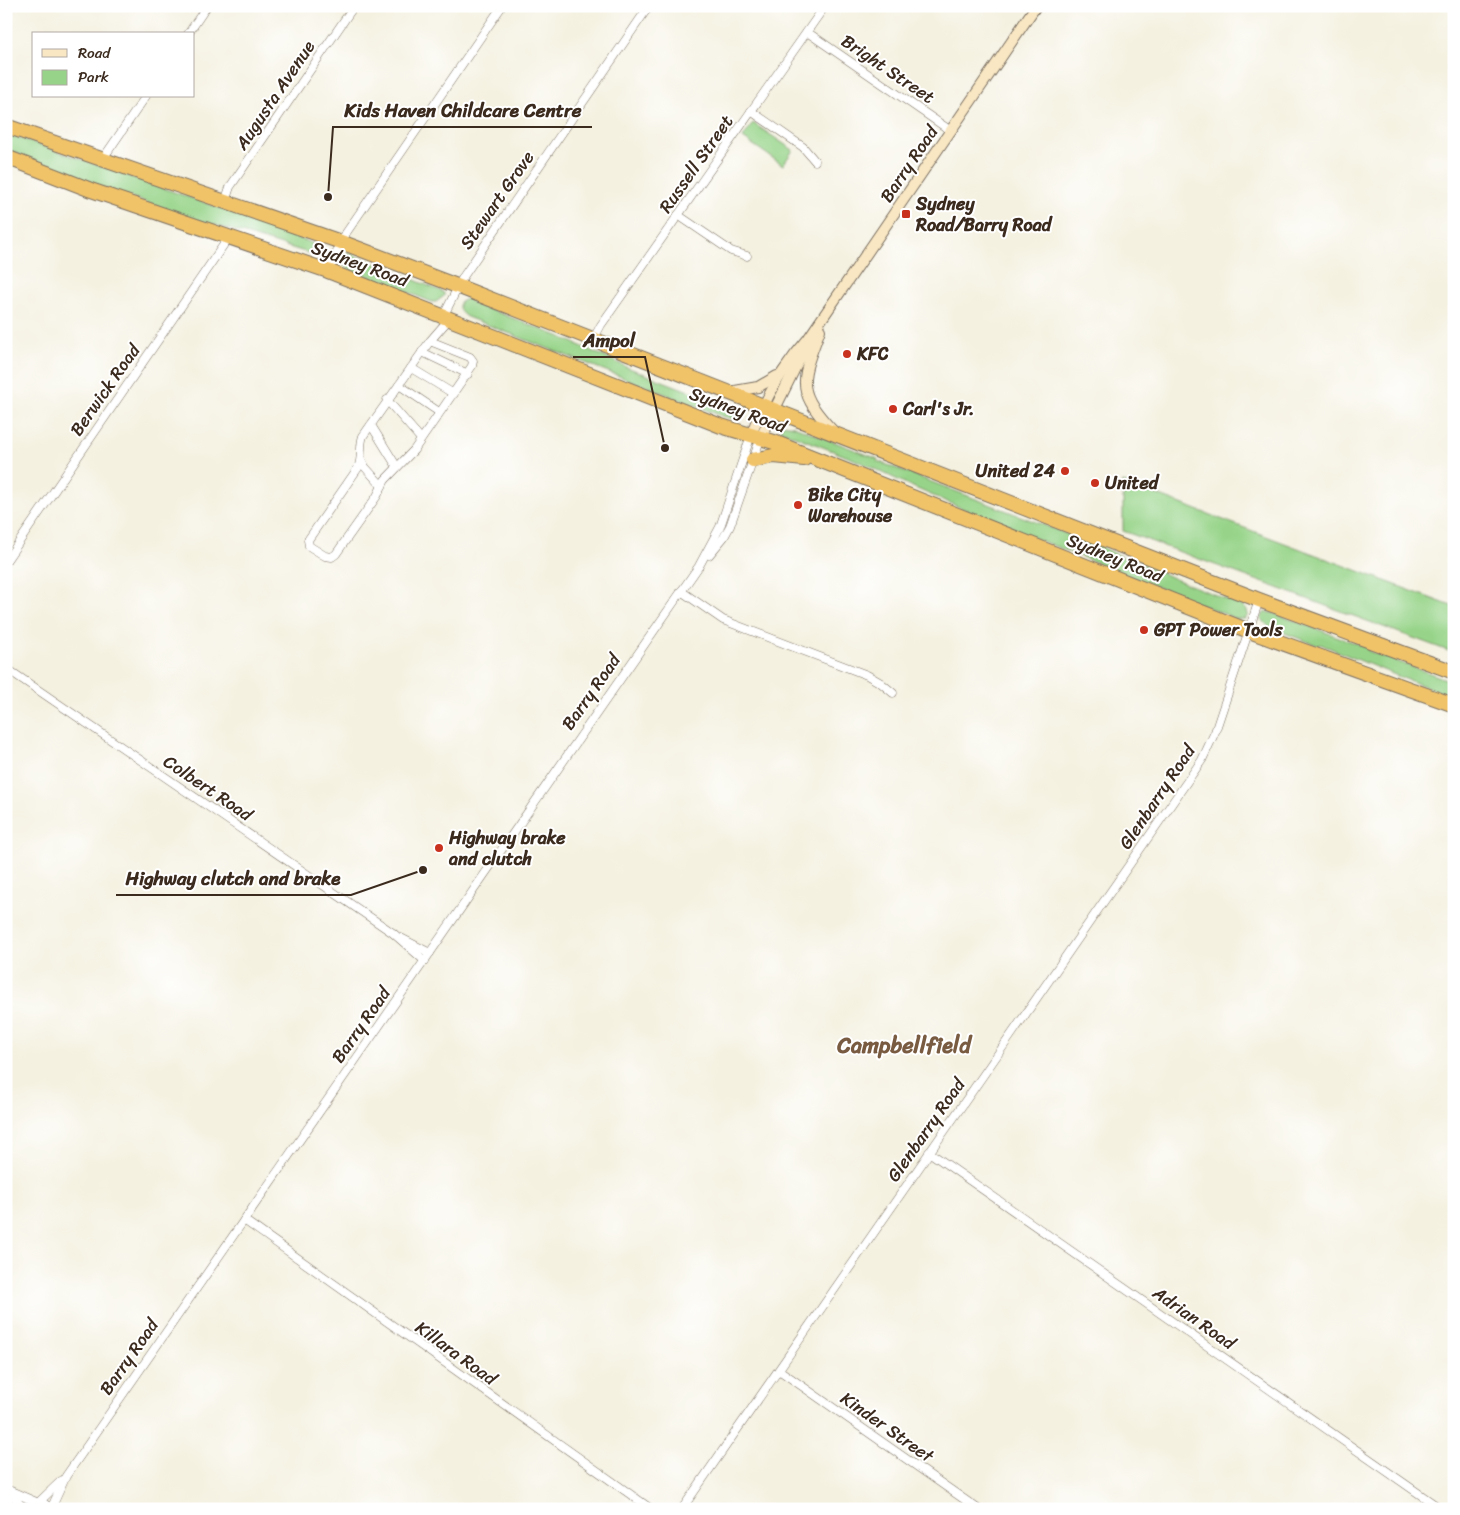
<svg xmlns="http://www.w3.org/2000/svg" width="1460" height="1515" font-family="Sriracha,sans-serif">
	<style>
		.green { fill: #97d489; stroke: #697f54 }
		.lines { fill: none; stroke-linecap: round; stroke-linejoin: round }
		.street-casing { stroke: #7c7062; stroke-width: 9 }
		.secondary-casing { stroke: #7c7062; stroke-width: 12 }
		.highway-casing { stroke: #7c7062; stroke-width: 16 }
		.street { stroke: #fff; stroke-width: 8 }
		.secondary { stroke: #f9e7c3; stroke-width: 10 }
		.highway { stroke: #f1c369; stroke-width: 14 }
		.poi-dot { fill: #c8321e; stroke: #fff; stroke-width: 2 }
		.labels { text-anchor: middle; dominant-baseline: central; stroke-width: 4; stroke-linejoin: round; paint-order: stroke }
		.street-label { font-size: 18px; fill: #3b2a1e; stroke: #fff }
		.poi-label { font-size: 18px; font-weight: bold; fill: #3b2a1e; stroke: #fff; text-anchor: start }
		.district-label { font-size: 22px; font-weight: bold; fill: #795b41; stroke: #fff }
		.leader { fill: none; stroke: #3b2a1e; stroke-width: 2 }
		.callout-dot { fill: #3b2a1e; stroke: #fff; stroke-width: 2 }
		.callout-label { font-size: 19px; text-anchor: middle; font-weight: bold; fill: #3b2a1e; stroke: #fff; stroke-width: 4; stroke-linejoin: round; paint-order: stroke }
	</style>
	<rect width="100%" height="100%" fill="#fff"/>
	<filter id="ink" filterUnits="userSpaceOnUse"><feTurbulence type="fractalNoise" baseFrequency=".02" numOctaves="2"/><feDisplacementMap in="SourceGraphic" scale="10" xChannelSelector="R" yChannelSelector="G"/><feConvolveMatrix kernelMatrix="1 2 1 2 8 2 1 2 1" color-interpolation-filters="sRGB"/></filter>
	<filter id="wash" filterUnits="userSpaceOnUse"><feTurbulence type="fractalNoise" baseFrequency=".0096" numOctaves="4" result="noise"/><feDisplacementMap in="SourceGraphic" scale="20" xChannelSelector="R" yChannelSelector="G"/><feGaussianBlur stdDeviation="1.12" result="paint"/><feColorMatrix in="noise" values="0 0 0 0 0 0 0 0 0 0 0 0 0 0 0 0 0 1.4 0 .05"/><feComposite in="paint" operator="in"/></filter>
	<g filter="url(#wash)">
		<rect width="100%" height="100%" fill="#f4f1e0"/>
		<g class="green">
			<polygon points="753,123 793,150 783,165 743,138"/>
			<polygon points="6,133 214,206 264,226 317,245 322,251 319,254 312,254 188,217 96,185 6,149"/>
			<polygon points="349,253 441,291 444,293 444,296 436,302 432,302 352,270 343,265 340,259 344,254"/>
			<path d="M 468,298 L 471,302 L 561,337 L 629,368 L 730,407 L 731,406 L 743,411 L 739,420 L 722,416 L 467,317 C 461,314 457,308 460,302 Z"/>
			<polygon points="783,424 794,426 878,459 877,461 1101,547 1131,561 1133,559 1175,579 1241,605 1247,610 1248,615 1245,619 1237,619 982,517 915,488 858,461 780,430"/>
			<polygon points="1123,482 1454,607 1454,653 1123,531"/>
			<polygon points="1265,612 1273,613 1369,648 1368,651 1454,682 1454,697 1400,677 1320,644 1319,646 1269,627 1261,618"/>
		</g>
	</g>
	<g filter="url(#ink)">
		<g class="lines">
			<defs>
				<g id="street">
					<polyline points="807,32 951,131"/>
					<polyline points="188,34 207,6"/>
					<polyline points="751,111 803,147 815,161"/>
					<polyline points="102,160 146,96"/>
					<polyline points="225,202 230,187 354,6"/>
					<polyline points="678,215 731,251 747,256"/>
					<polyline points="328,271 346,233 502,6"/>
					<polyline points="444,315 463,277 649,6"/>
					<polyline points="593,340 601,325 825,6"/>
					<path d="M 430,341 L 470,357 L 473,361 L 472,366 L 414,450 L 385,480 L 377,496 L 336,554 L 332,557 L 325,556 L 309,546 L 308,540 L 358,468 C 363,457 359,447 363,436 L 430,341 L 450,318"/>
					<polyline points="422,352 468,374"/>
					<polyline points="411,368 454,394"/>
					<polyline points="399,385 439,412"/>
					<polyline points="387,400 421,439"/>
					<polyline points="371,425 397,467"/>
					<polyline points="361,459 365,467 382,486"/>
					<polyline points="709,555 724,537 730,526 761,437"/>
					<polyline points="6,561 229,237"/>
					<polyline points="681,591 723,620 867,675 881,683 893,693"/>
					<polyline points="6,668 393,933 425,961"/>
					<polyline points="401,938 430,953"/>
					<polyline points="929,1152 1441,1509"/>
					<polyline points="244,1220 651,1509"/>
					<polyline points="779,1370 978,1509"/>
					<polyline points="6,1489 36,1502"/>
					<polyline points="11,1494 24,1509"/>
					<polyline points="39,1502 61,1481"/>
					<path d="M 29,1509 C 34,1500 44,1500 50,1509"/>
					<polyline points="51,1509 66,1476 699,566 720,527 751,435"/>
					<polyline points="682,1509 1202,760 1215,732 1259,600"/>
				</g>
				<g id="secondary">
					<path d="M 820,330 C 801,381 794,390 835,433"/>
					<polyline points="729,392 758,387 777,376"/>
					<path d="M 751,435 C 765,398 782,368 808,339 L 1036,6"/>
					<polyline points="761,437 806,346"/>
				</g>
				<g id="highway">
					<polyline points="6,126 341,242 457,286 1259,600 1454,672"/>
					<polyline points="6,157 91,190 328,271 721,426 774,442 1249,631 1454,705"/>
					<polyline points="753,460 774,456 804,459"/>
				</g>
			</defs>
			<use href="#street" class="street-casing"/>
			<use href="#secondary" class="secondary-casing"/>
			<use href="#highway" class="highway-casing"/>
			<use href="#street" class="street"/>
			<use href="#secondary" class="secondary"/>
			<use href="#highway" class="highway"/>
		</g>
	</g>
	<g class="poi-dot">
		<rect x="901" y="209" width="10" height="10" rx="2.5"/>
		<circle cx="847" cy="354" r="5"/>
		<circle cx="893" cy="409" r="5"/>
		<circle cx="1065" cy="471" r="5"/>
		<circle cx="1095" cy="483" r="5"/>
		<circle cx="798" cy="505" r="5"/>
		<circle cx="1144" cy="630" r="5"/>
		<circle cx="439" cy="848" r="5"/>
	</g>
	<g class="labels">
		<g class="street-label">
			<text transform="translate(888 69) rotate(34)">Bright Street</text>
			<text transform="translate(275 95) rotate(-56)">Augusta Avenue</text>
			<text transform="translate(696 164) rotate(-55)">Russell Street</text>
			<text transform="translate(909 164) rotate(-56)">Barry Road</text>
			<text transform="translate(497 200) rotate(-55)">Stewart Grove</text>
			<text transform="translate(360 264) rotate(20)">Sydney Road</text>
			<text transform="translate(105 390) rotate(-55)">Berwick Road</text>
			<text transform="translate(738 410) rotate(20)">Sydney Road</text>
			<text transform="translate(1115 558) rotate(22)">Sydney Road</text>
			<text transform="translate(591 692) rotate(-55)">Barry Road</text>
			<text transform="translate(208 788) rotate(34)">Colbert Road</text>
			<text transform="translate(1157 797) rotate(-56)">Glenbarry Road</text>
			<text transform="translate(361 1025) rotate(-55)">Barry Road</text>
			<text transform="translate(926 1130) rotate(-55)">Glenbarry Road</text>
			<text transform="translate(1194 1318) rotate(35)">Adrian Road</text>
			<text transform="translate(456 1353) rotate(36)">Killara Road</text>
			<text transform="translate(129 1357) rotate(-55)">Barry Road</text>
			<text transform="translate(887 1427) rotate(35)">Kinder Street</text>
		</g>
		<g class="poi-label">
			<text x="916" y="204">Sydney<tspan x="916" dy="21">Road/Barry Road</tspan></text>
			<text x="857" y="354">KFC</text>
			<text x="903" y="409">Carl's Jr.</text>
			<text x="1055" y="471" text-anchor="end">United 24</text>
			<text x="1105" y="483">United</text>
			<text x="808" y="495">Bike City<tspan x="808" dy="21">Warehouse</tspan></text>
			<text x="1154" y="630">GPT Power Tools</text>
			<text x="449" y="838">Highway brake<tspan x="449" dy="21">and clutch</tspan></text>
		</g>
		<g class="district-label">
			<text x="904" y="1045">Campbellfield</text>
		</g>
	</g>
	<path class="leader" d="M328 197L333 127H592M665 448L645 357H573M423 870L351 895H116"/>
	<g class="callout-dot">
		<circle cx="328" cy="197" r="5"/>
		<circle cx="665" cy="448" r="5"/>
		<circle cx="423" cy="870" r="5"/>
	</g>
	<g class="callout-label">
		<text x="463" y="117">Kids Haven Childcare Centre</text>
		<text x="609" y="347">Ampol</text>
		<text x="233" y="885">Highway clutch and brake</text>
	</g>
	<rect width="1460" height="1515" fill="none" stroke="#fff" stroke-width="25"/>
	<rect x="32" y="32" width="162" height="65" fill="#ffffff" stroke="#b1aaa5"/>
	<rect x="42" y="49" width="25" height="8" fill="#f9e7c3" stroke="#b1aaa5"/>
	<text x="78" y="58" font-size="15" fill="#3b2a1e">Road</text>
	<rect x="42" y="70" width="25" height="15" fill="#97d489" stroke="#b1aaa5"/>
	<text x="78" y="82" font-size="15" fill="#3b2a1e">Park</text>
</svg>
